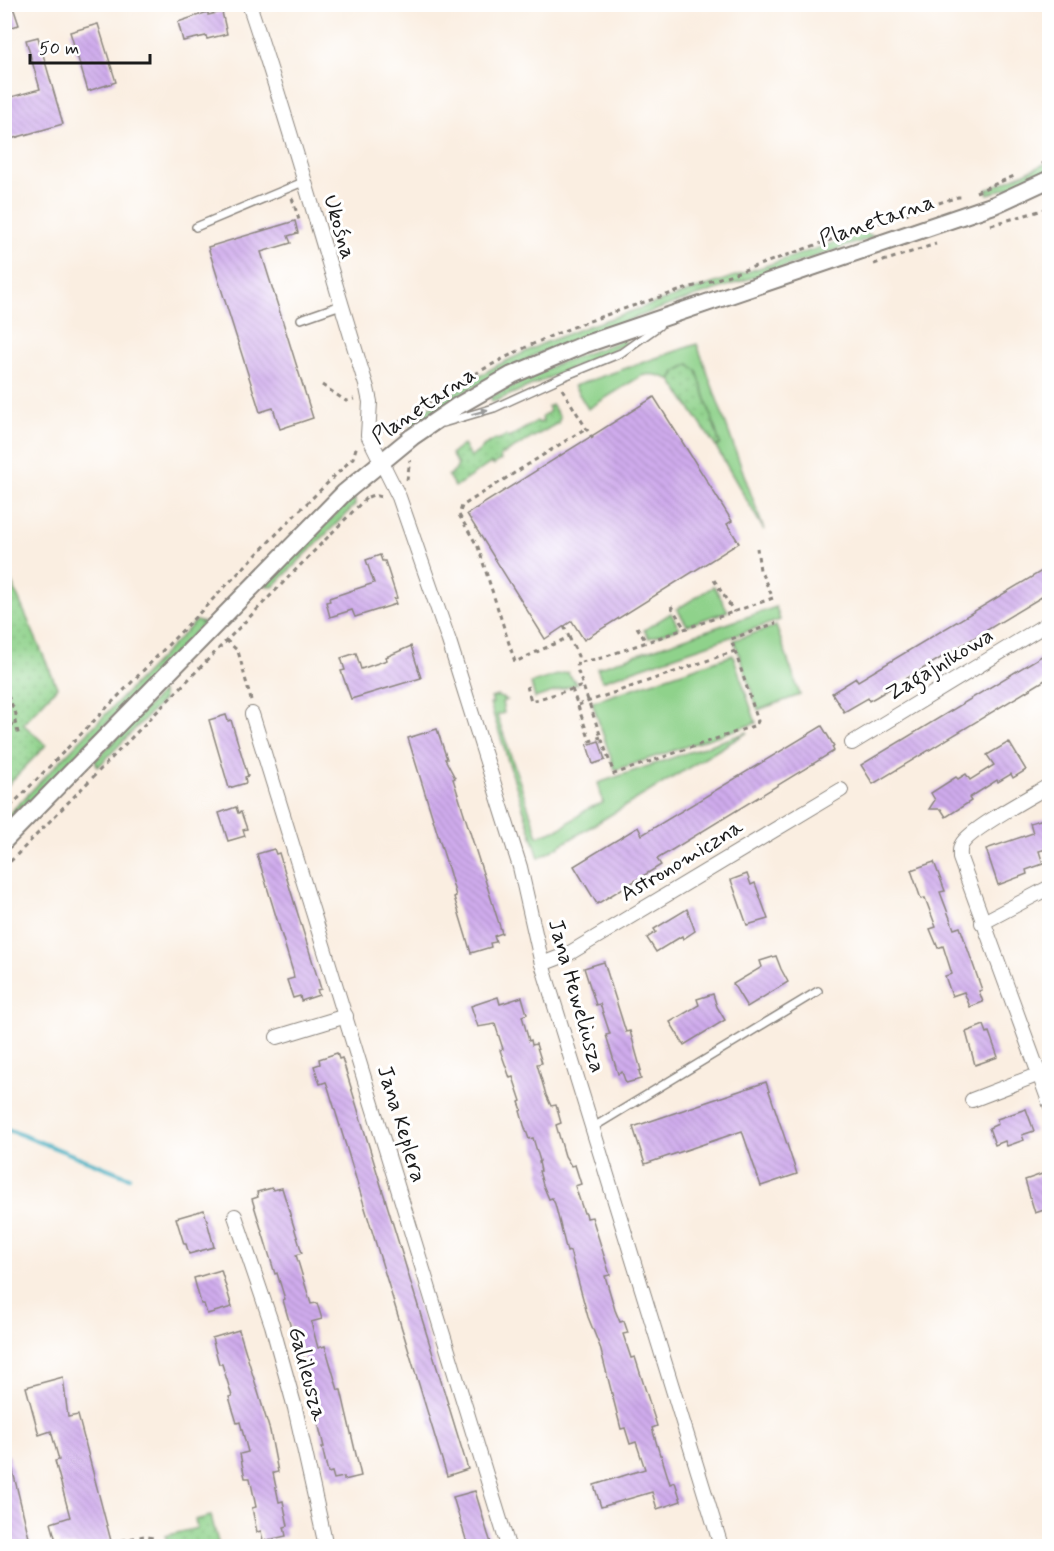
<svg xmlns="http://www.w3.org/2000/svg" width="1054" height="1551" font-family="Mynerve,sans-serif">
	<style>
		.grass { fill: #8fd28b; stroke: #567754; stroke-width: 1.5 }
		.park { fill: url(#park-dots); stroke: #567754; stroke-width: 1.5 }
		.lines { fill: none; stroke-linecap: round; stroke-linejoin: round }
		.stream { stroke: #43afc1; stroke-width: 4.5 }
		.building { fill: url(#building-back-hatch) }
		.service-casing { stroke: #8b857e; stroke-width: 10 }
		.minor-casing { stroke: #8b857e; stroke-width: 16 }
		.tertiary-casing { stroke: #8b857e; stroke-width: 20 }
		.path { stroke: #8b857e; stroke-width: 3; stroke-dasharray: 4.5 4.5; stroke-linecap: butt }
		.service { stroke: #fff; stroke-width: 7 }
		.minor { stroke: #fff; stroke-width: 14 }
		.tertiary { stroke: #fff; stroke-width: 16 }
		.oneway { fill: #999 }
		.labels { text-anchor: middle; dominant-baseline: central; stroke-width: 6; stroke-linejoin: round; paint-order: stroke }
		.street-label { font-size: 22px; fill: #1c1c1c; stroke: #fff }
	</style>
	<defs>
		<pattern id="park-dots" width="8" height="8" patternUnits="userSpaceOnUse" patternTransform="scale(1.5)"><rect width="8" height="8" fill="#8fd28b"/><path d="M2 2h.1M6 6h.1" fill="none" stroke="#7bb477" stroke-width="1.8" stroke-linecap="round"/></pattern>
		<pattern id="building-back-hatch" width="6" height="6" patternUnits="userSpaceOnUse" patternTransform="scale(1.5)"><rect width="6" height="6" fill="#cfabec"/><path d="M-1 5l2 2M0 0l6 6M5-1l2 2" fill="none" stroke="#b193ca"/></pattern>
	</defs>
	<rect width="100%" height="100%" fill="#fff"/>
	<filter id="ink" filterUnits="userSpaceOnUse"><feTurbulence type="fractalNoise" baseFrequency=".0167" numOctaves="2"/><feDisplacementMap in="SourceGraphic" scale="12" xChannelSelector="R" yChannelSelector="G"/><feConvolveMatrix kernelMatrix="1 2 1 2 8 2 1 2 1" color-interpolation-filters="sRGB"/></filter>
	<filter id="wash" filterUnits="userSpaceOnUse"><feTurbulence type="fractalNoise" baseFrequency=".008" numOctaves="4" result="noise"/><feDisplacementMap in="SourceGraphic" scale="24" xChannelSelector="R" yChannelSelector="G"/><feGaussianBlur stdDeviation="1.35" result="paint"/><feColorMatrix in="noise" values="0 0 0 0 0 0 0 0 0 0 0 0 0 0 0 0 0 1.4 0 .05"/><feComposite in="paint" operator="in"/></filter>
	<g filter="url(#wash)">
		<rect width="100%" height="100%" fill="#faeee1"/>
		<g class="grass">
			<polygon points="1049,162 1049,170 1014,186 988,194 986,190"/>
			<polygon points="865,232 874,237 667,306 539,353 464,392 412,426 411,425 413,417 496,366 542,344 588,326"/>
			<polygon points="623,340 626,342 624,345 493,402 491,400 491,397 554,365"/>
			<path d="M 697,344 L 764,530 L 716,447 L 720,444 L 697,372 L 689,364 L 675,372 L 671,380 C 660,375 653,373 641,376 L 588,409 L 574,386 Z"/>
			<polygon points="354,496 355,505 273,587 265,585"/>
			<polygon points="714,586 728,611 687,625 677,609"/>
			<polygon points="776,607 780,620 602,681 597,668"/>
			<polygon points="671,613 679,628 649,638 644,630"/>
			<polygon points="196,621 204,623 5,828 5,818"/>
			<polygon points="776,626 800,695 758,710 734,640"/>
			<polygon points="733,655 756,723 615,770 592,702"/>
			<polygon points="567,672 577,684 535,698 531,683"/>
			<polygon points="162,692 163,700 98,767 95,761"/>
			<polygon points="497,696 507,700 502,702 504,713 497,715 538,836 561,828 589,808 603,803 598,783 748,732 539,858 490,704 493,703 491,698"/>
		</g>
		<g class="park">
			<polygon points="689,364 697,371 720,444 716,447 671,380 675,372"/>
			<polygon points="552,405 560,417 558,423 500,456 501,460 493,465 491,463 455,487 448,476 455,471 458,465 451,454 463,445 471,457 483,448 483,446 496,439 497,440 506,436 509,438 537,421 539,423 543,421 542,417 550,411 548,407"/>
			<polygon points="4,565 57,687 23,724 46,745 5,788"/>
			<polygon points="211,1516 219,1546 169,1546 165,1536 197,1528 195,1520"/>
		</g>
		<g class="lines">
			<polyline class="stream" points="4,1128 129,1177"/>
		</g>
		<g id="blocks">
			<g class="building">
				<polygon points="4,4 12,4 19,25 4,29"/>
				<polygon points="208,12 208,15 222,12 227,34 207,39 206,36 183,41 178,22"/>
				<polygon points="98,24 116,82 88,91 70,32"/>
				<polygon points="38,37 63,124 7,140 4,133 4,99 40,89 26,40"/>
				<polygon points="295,221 298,233 288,236 291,243 261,252 313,418 280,429 273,408 260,412 208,247"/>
				<polygon points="654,397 732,521 727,524 739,543 584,640 572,621 545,639 467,514"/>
				<polygon points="380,555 382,561 385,561 397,598 394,599 396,604 355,617 352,610 330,617 326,602 330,601 329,598 374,583 366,560"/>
				<polygon points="1050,566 1050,592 876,697 869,701 868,698 844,712 832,693 856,678 858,681"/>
				<polygon points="411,646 421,678 351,699 341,671 345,670 341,658 356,653 361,669 387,660 386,657"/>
				<polygon points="1050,651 1050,677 873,784 861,765"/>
				<polygon points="226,715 228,721 231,720 248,776 245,777 246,783 229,788 209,720"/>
				<polygon points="822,726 834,746 832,747 834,751 657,859 661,865 597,904 574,866 638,827 642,835"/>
				<polygon points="437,729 447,759 445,759 455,778 453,779 502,933 494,936 496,942 490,943 491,947 471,953 454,897 456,896 449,871 408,738"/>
				<polygon points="599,741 605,760 593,764 587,745"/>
				<polygon points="1009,742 1026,770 1013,778 1011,774 998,782 997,780 969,798 971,801 946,817 941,809 929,809 935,800 931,793 956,777 958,779 966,774 970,780 994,765 987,755"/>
				<polygon points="236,807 238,813 241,812 247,829 243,830 245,836 228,841 219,813"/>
				<polygon points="1050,817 1050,848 1039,851 1043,864 1026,870 1027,874 998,885 986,849 1033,833 1030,823"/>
				<polygon points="274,849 276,854 279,853 321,989 317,990 319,995 301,1001 300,996 293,998 287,980 294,978 293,972 257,854"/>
				<polygon points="934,862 945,891 940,892 954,929 960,927 982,990 979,991 983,1002 970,1007 964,992 952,996 945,976 952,974 943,946 938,948 930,929 936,927 925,898 921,899 911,870"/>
				<polygon points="747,874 751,885 755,883 768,919 747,925 731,880"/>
				<polygon points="687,909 695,931 683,939 682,936 656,952 647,938 656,932 654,929"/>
				<polygon points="776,956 781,969 788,982 747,1007 733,984 762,967 760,961"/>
				<polygon points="604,962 625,1029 626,1032 630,1031 641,1070 639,1071 641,1079 626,1083 622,1072 618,1074 606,1035 610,1034 600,1004 596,1005 584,968"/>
				<polygon points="713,994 717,1007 725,1020 684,1045 670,1022 699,1005 697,999"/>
				<polygon points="498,997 500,1004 522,997 527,1014 522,1016 529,1041 531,1040 532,1045 536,1044 542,1063 537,1064 546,1095 551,1106 556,1105 561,1123 556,1125 565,1156 571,1166 575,1165 581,1184 575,1186 584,1213 586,1213 587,1218 592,1217 610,1275 605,1276 615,1310 620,1322 624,1321 628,1333 623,1334 631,1358 635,1357 657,1426 652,1428 660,1455 661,1455 670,1484 675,1482 681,1501 657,1509 652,1492 601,1507 594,1485 645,1469 636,1442 630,1444 625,1428 621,1429 600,1347 588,1317 570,1251 567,1252 555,1204 552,1198 549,1199 543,1185 539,1171 541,1171 539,1162 540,1161 533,1138 529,1139 524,1125 520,1111 522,1110 519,1102 521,1101 513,1077 510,1078 500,1050 503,1049 495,1024 478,1027 471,1006"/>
				<polygon points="984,1025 987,1033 989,1032 998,1057 975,1065 966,1032"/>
				<polygon points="337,1053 339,1059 342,1058 468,1469 447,1476 328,1087 326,1082 320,1084 314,1066 320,1064 319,1059"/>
				<polygon points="766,1082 797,1174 761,1186 742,1131 645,1164 633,1127"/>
				<polygon points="1026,1109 1034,1131 1022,1135 1024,1140 1007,1146 1005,1141 995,1145 989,1128 998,1124 997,1119"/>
				<polygon points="1045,1173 1050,1186 1050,1208 1035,1213 1025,1180"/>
				<polygon points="272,1188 273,1190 282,1188 302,1253 296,1255 311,1304 317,1303 322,1319 311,1322 318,1348 325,1346 338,1390 341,1390 361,1476 344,1480 344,1477 334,1479 332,1472 328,1473 322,1447 324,1447 312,1399 314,1398 303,1363 305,1362 294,1327 291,1328 283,1300 285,1299 277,1273 275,1274 252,1199 258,1197 257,1192"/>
				<polygon points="204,1210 214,1247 189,1254 186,1244 184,1244 176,1218"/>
				<polygon points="221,1270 232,1307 207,1314 204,1304 201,1304 194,1278"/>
				<polygon points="239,1330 270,1431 278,1472 273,1473 279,1502 283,1501 288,1526 284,1527 286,1536 263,1541 261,1531 257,1532 252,1508 256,1507 250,1478 245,1478 240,1454 248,1452 240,1422 237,1423 229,1397 232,1396 222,1364 219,1364 212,1338"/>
				<polygon points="63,1377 68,1417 78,1415 111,1541 89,1546 60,1546 58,1540 56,1541 51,1523 70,1517 55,1461 59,1460 51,1431 39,1435 26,1387"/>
				<polygon points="4,1455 9,1455 31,1546 4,1546"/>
				<polygon points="475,1491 488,1534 492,1546 468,1546 453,1497"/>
			</g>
		</g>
	</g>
	<g filter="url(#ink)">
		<use href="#blocks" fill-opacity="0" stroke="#8b857e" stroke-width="1.5"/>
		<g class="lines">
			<defs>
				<g id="service">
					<polyline points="196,227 303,182"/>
					<polyline points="301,319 341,305"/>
					<polyline points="443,423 494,408 562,377 621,353 659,326"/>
					<polyline points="592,1128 818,991"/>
				</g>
				<g id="minor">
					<path d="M 249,4 C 292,131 327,261 367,388 L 370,402 L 368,435 L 399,497 L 449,641 L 520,867 L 542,964 L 721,1546"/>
					<polyline points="252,714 508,1546"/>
					<polyline points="852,743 1050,622"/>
					<path d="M 1050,785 C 1032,796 970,829 962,844 C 959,848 960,853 960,858 L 1050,1104"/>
					<polyline points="982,923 1050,887"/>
					<polyline points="542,964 568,954 841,790"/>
					<polyline points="277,1037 346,1016"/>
					<polyline points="972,1100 1050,1070"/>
					<polyline points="235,1216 272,1325 295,1408 326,1546"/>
				</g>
				<polyline id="tertiary" points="4,841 344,493 412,437 456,407 512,375 583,345 994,205 1050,179"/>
			</defs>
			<use href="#service" class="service-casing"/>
			<use href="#minor" class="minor-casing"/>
			<use href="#tertiary" class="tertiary-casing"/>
			<g class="path">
				<polyline points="1042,164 1050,160"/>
				<polyline points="976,192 1014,176"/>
				<polyline points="292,198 300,223"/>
				<polyline points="991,225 1050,208"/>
				<polyline points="874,264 936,244"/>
				<polyline points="322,385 346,401 354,399"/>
				<polyline points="562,389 594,441"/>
				<path d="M 383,430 L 392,427 C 437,396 483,367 533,344 C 601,313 676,293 747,269 C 817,245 887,219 958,197 L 964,197"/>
				<polyline points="407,480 410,460"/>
				<polyline points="368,497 373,495 382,497"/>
				<polyline points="714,580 734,612"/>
				<polyline points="671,606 685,629"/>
				<polyline points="4,610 12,631"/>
				<polyline points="564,626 569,637 515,662 478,547 459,515 462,506 586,428"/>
				<polyline points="637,627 646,642"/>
				<polyline points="569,637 578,656 577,669 614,774 756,725 758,721 731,639 776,623"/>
				<polyline points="226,640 238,651 251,700"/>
				<polyline points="581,662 601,658 773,598 760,570 757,548"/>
				<polyline points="527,686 531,701 583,686"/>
				<polyline points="4,687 16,714 15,722 19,736"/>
				<polyline points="572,689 590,741 601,737"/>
				<polyline points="578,705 735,651"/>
				<polyline points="4,733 15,722"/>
				<polyline points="4,813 296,514 353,458 357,445"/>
				<polyline points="4,868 368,496"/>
				<polyline points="113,1542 144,1536 153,1538"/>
				<polyline points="95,1546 113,1542 114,1546"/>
			</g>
			<use href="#service" class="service"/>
			<use href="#minor" class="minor"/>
			<use href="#tertiary" class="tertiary"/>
		</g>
		<defs><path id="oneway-solid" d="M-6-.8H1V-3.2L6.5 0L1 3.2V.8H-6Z" transform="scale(1.5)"/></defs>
		<use class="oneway" href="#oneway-solid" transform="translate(480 412) rotate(-16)"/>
	</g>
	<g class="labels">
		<g class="street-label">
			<text transform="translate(877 221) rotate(-19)">Planetarna</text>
			<text transform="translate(339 227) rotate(73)">Ukośna</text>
			<text transform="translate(424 406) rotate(-34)">Planetarna</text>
			<text transform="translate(940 665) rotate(-31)">Zagajnikowa</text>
			<text transform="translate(682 861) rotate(-31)">Astronomiczna</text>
			<text transform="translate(576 996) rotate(74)">Jana Heweliusza</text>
			<text transform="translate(401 1124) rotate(73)">Jana Keplera</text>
			<text transform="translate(307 1374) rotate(75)">Galileusza</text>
		</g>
	</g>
	<rect width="1054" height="1551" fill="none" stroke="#fff" stroke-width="24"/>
	<path d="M30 54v9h120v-9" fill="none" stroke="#1c1c1c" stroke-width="3"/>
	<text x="39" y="54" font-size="18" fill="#1c1c1c" stroke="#ffffff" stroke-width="4.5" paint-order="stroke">50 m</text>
</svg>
